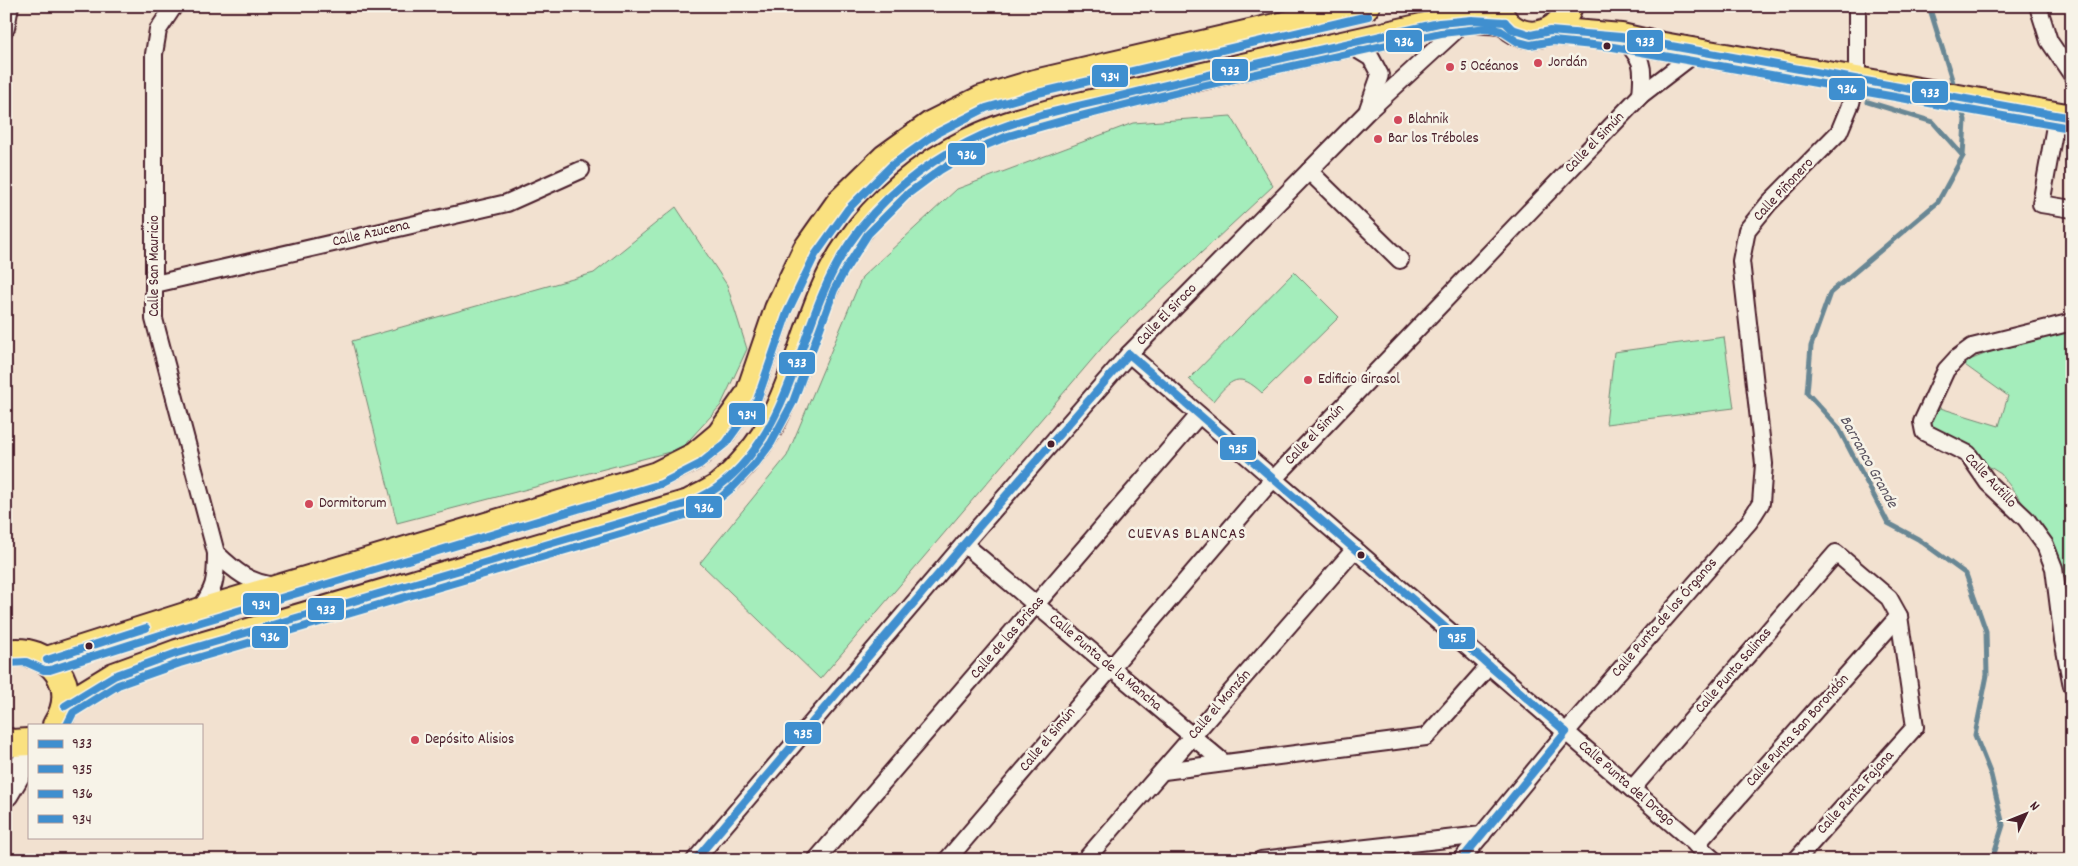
<svg xmlns="http://www.w3.org/2000/svg" width="2078" height="866" font-family="Dekko,sans-serif">
	<style>
		.green { fill: #a4edbb; stroke: #778673 }
		.lines { fill: none; stroke-linecap: round; stroke-linejoin: round }
		.stream { stroke: #698794; stroke-width: 5 }
		.street-casing { stroke: #4a1f2b; stroke-width: 20 }
		.secondary-casing { stroke: #4a1f2b; stroke-width: 28 }
		.primary-casing { stroke: #4a1f2b; stroke-width: 30 }
		.street { stroke: #f7f3e8; stroke-width: 16 }
		.secondary { stroke: #f7f3e8; stroke-width: 24 }
		.primary { stroke: #fae180; stroke-width: 26 }
		.bus-1-casing { stroke: #f7f3e8; stroke-width: 11 }
		.bus-2-casing { stroke: #f7f3e8; stroke-width: 11 }
		.bus-3-casing { stroke: #f7f3e8; stroke-width: 11 }
		.bus-4-casing { stroke: #f7f3e8; stroke-width: 11 }
		.bus-1 { stroke: #3f8fcf; stroke-width: 8 }
		.bus-2 { stroke: #3f8fcf; stroke-width: 8 }
		.bus-3 { stroke: #3f8fcf; stroke-width: 8 }
		.bus-4 { stroke: #3f8fcf; stroke-width: 8 }
		.bus-dot { fill: #4a1f2b; stroke: #f7f3e8; stroke-width: 2 }
		.poi-dot { fill: #d1495b; stroke: #f7f3e8; stroke-width: 2 }
		.labels { text-anchor: middle; dominant-baseline: central; stroke-width: 5; stroke-linejoin: round; paint-order: stroke }
		.poi-label { font-size: 15px; fill: #4a1f2b; stroke: #f7f3e8; text-anchor: start }
		.street-label { font-size: 15px; fill: #4a1f2b; stroke: #f7f3e8 }
		.water-label { font-size: 16px; font-style: italic; fill: #5a5360; stroke: #f7f3e8 }
		.neighbourhood-label { font-size: 16px; letter-spacing: 1px; fill: #4a1f2b; stroke: #f7f3e8 }
		.line-badge { stroke: #f7f3e8; stroke-width: 2 }
		.badge-label { font-size: 14px; text-anchor: middle; font-weight: bold; fill: #fff }
	</style>
	<rect width="100%" height="100%" fill="#f2e1d0"/>
	<filter id="ink" filterUnits="userSpaceOnUse"><feTurbulence type="fractalNoise" baseFrequency=".02" numOctaves="2"/><feDisplacementMap in="SourceGraphic" scale="10" xChannelSelector="R" yChannelSelector="G"/><feConvolveMatrix kernelMatrix="1 2 1 2 8 2 1 2 1" color-interpolation-filters="sRGB"/></filter>
	<g filter="url(#ink)">
		<g class="green">
			<polygon points="1231,116 1273,186 1112,336 820,679 700,563 787,456 862,277 957,189 1133,123"/>
			<polygon points="676,207 727,285 747,349 721,405 681,449 397,523 352,341 594,273"/>
			<path d="M 1294,272 L 1339,317 L 1262,393 C 1239,371 1231,379 1213,401 L 1189,379 Z"/>
			<polygon points="2072,331 2072,595 2069,593 2056,547 2001,474 1930,429 1937,407 1999,426 2008,396 1962,363 1990,352"/>
			<polygon points="1724,337 1734,408 1606,424 1614,352"/>
		</g>
		<g class="lines">
			<g class="stream">
				<polyline points="1929,6 1955,89"/>
				<polyline points="1868,102 1933,122 1963,156"/>
				<polyline points="1961,107 1965,120 1963,156 1938,202 1830,293 1811,346 1807,393 1838,427 1888,523 1918,539 1966,574 1986,631 1987,675 1975,735 1991,775 2003,825 1992,860"/>
			</g>
			<defs>
				<g id="street">
					<path d="M 174,6 L 158,30 L 154,54 L 154,319 L 216,553 C 216,582 215,588 198,612"/>
					<polyline points="2038,6 2049,41 2072,75"/>
					<polyline points="6,28 10,6"/>
					<path d="M 1622,37 C 1643,61 1644,63 1641,95"/>
					<polyline points="1348,44 1371,58 1380,75 1368,109"/>
					<polyline points="2057,115 2041,204 2072,209"/>
					<polyline points="1309,171 1400,260"/>
					<polyline points="155,284 507,203 581,170"/>
					<polyline points="2072,322 1972,347 1957,358 1946,370 1922,422 1924,432 1968,454 1988,483 2026,519 2045,545 2054,568 2063,640 2072,686"/>
					<polyline points="1129,354 1714,860"/>
					<polyline points="964,544 1223,762"/>
					<path d="M 216,553 C 236,572 249,583 276,586"/>
					<polyline points="1164,771 1426,737 1489,666"/>
					<polyline points="1632,789 1836,553 1889,598 1899,616 1915,727 1796,860"/>
					<polyline points="1696,845 1899,616"/>
					<polyline points="695,860 964,544 1129,354 1367,112 1466,21"/>
					<polyline points="816,860 1199,415"/>
					<polyline points="947,860 1265,488 1641,95 1697,52"/>
					<polyline points="1085,860 1355,549"/>
					<polyline points="1261,860 1482,835"/>
					<polyline points="1461,860 1566,732 1749,522 1761,503 1764,464 1741,261 1747,230 1769,203 1839,132 1851,103 1857,79 1857,6"/>
				</g>
				<polyline id="secondary" points="6,794 29,755"/>
				<g id="primary">
					<path d="M 1498,7 C 1508,45 1558,43 1569,6"/>
					<polyline points="1550,31 1621,37 1652,44 2072,118"/>
					<path d="M 6,653 C 50,645 82,686 56,725"/>
					<polyline points="47,660 198,612 657,475 695,456 720,435 749,394 778,309 806,250 840,202 885,158 932,124 982,99 1035,83 1366,6"/>
					<path d="M 65,706 L 114,676 L 177,653 L 689,503 C 698,498 709,493 718,487 C 738,471 762,443 773,420 C 803,363 811,298 849,244 C 878,201 922,165 968,142 C 1015,118 1070,109 1120,96 C 1226,69 1333,48 1439,23 C 1462,20 1483,18 1505,22"/>
					<polyline points="6,741 12,743 29,742"/>
				</g>
			</defs>
			<use href="#street" class="street-casing"/>
			<use href="#secondary" class="secondary-casing"/>
			<use href="#primary" class="primary-casing"/>
			<use href="#street" class="street"/>
			<use href="#secondary" class="secondary"/>
			<use href="#primary" class="primary"/>
			<defs>
				<g id="bus-1">
					<polyline points="1505,22 1512,29 1531,35 1550,31 1621,37 2072,118"/>
					<polyline points="47,660 146,628"/>
					<path d="M 65,706 L 114,676 L 177,653 L 689,503 C 699,498 710,493 718,487 C 797,428 797,320 849,244 C 879,200 922,165 968,142 C 1017,117 1072,108 1125,95 C 1229,69 1334,47 1439,23 L 1472,20 L 1505,22"/>
				</g>
				<g id="bus-2">
					<polyline points="1129,354 1566,732"/>
					<polyline points="695,860 964,544 1129,354"/>
					<polyline points="1461,860 1566,732"/>
				</g>
				<polyline id="bus-3" points="67,725 73,713 118,685 180,663 692,513 720,498 732,488 756,463 771,443 793,402 834,290 845,270 868,234 909,193 940,170 972,151 1008,136 1065,120 1202,86 1441,33 1488,28 1501,31 1518,42 1530,45 1553,41 1613,47 2070,128"/>
				<polyline id="bus-4" points="8,663 26,662 44,670 50,670 201,622 661,484 700,464 726,443 757,400 787,313 815,255 848,209 891,166 937,133 986,108 1038,93 1368,16"/>
			</defs>
			<use href="#bus-1" class="bus-1-casing"/>
			<use href="#bus-2" class="bus-2-casing"/>
			<use href="#bus-3" class="bus-3-casing"/>
			<use href="#bus-4" class="bus-4-casing"/>
			<use href="#bus-1" class="bus-1"/>
			<use href="#bus-2" class="bus-2"/>
			<use href="#bus-3" class="bus-3"/>
			<use href="#bus-4" class="bus-4"/>
		</g>
	</g>
	<g class="bus-dot">
		<circle cx="1607" cy="46" r="4.5"/>
		<circle cx="1051" cy="444" r="4.5"/>
		<circle cx="1361" cy="555" r="4.5"/>
		<circle cx="89" cy="646" r="4.5"/>
	</g>
	<g class="poi-dot">
		<circle cx="1538" cy="63" r="5"/>
		<circle cx="1450" cy="67" r="5"/>
		<circle cx="1398" cy="120" r="5"/>
		<circle cx="1378" cy="139" r="5"/>
		<circle cx="1308" cy="380" r="5"/>
		<circle cx="309" cy="504" r="5"/>
		<circle cx="415" cy="740" r="5"/>
	</g>
	<g class="labels">
		<g class="poi-label">
			<text x="1548" y="63">Jordán</text>
			<text x="1460" y="67">5 Océanos</text>
			<text x="1408" y="120">Blahnik</text>
			<text x="1388" y="139">Bar los Tréboles</text>
			<text x="1318" y="380">Edificio Girasol</text>
			<text x="319" y="504">Dormitorum</text>
			<text x="425" y="740">Depósito Alisios</text>
		</g>
		<g class="street-label">
			<text transform="translate(1595 143) rotate(-46)">Calle el Simún</text>
			<text transform="translate(1784 190) rotate(-47)">Calle Piñonero</text>
			<text transform="translate(371 234) rotate(-13)">Calle Azucena</text>
			<text transform="translate(155 266) rotate(-90)">Calle San Mauricio</text>
			<text transform="translate(1167 315) rotate(-46)">Calle El Siroco</text>
			<text transform="translate(1315 435) rotate(-46)">Calle el Simún</text>
			<text transform="translate(1990 481) rotate(47)">Calle Autillo</text>
			<text transform="translate(1665 618) rotate(-49)">Calle Punta de los Órganos</text>
			<text transform="translate(1008 638) rotate(-49)">Calle de las Brisas</text>
			<text transform="translate(1105 663) rotate(40)">Calle Punta de la Mancha</text>
			<text transform="translate(1734 671) rotate(-49)">Calle Punta Salinas</text>
			<text transform="translate(1220 705) rotate(-49)">Calle el Monzón</text>
			<text transform="translate(1798 731) rotate(-48)">Calle Punta San Borondón</text>
			<text transform="translate(1048 740) rotate(-50)">Calle el Simún</text>
			<text transform="translate(1626 784) rotate(41)">Calle Punta del Drago</text>
			<text transform="translate(1856 793) rotate(-48)">Calle Punta Fajana</text>
		</g>
		<g class="water-label">
			<text transform="translate(1868 462) rotate(61)">Barranco Grande</text>
		</g>
		<g class="neighbourhood-label">
			<text x="1187" y="534">CUEVAS BLANCAS</text>
		</g>
	</g>
	<g class="line-badge">
		<rect x="1385" y="29" width="38" height="24" rx="5" fill="#3f8fcf"/>
		<rect x="1626" y="29" width="38" height="24" rx="5" fill="#3f8fcf"/>
		<rect x="1211" y="58" width="38" height="24" rx="5" fill="#3f8fcf"/>
		<rect x="1091" y="64" width="38" height="24" rx="5" fill="#3f8fcf"/>
		<rect x="1828" y="77" width="38" height="24" rx="5" fill="#3f8fcf"/>
		<rect x="1911" y="80" width="38" height="24" rx="5" fill="#3f8fcf"/>
		<rect x="947" y="142" width="39" height="24" rx="5" fill="#3f8fcf"/>
		<rect x="778" y="351" width="38" height="24" rx="5" fill="#3f8fcf"/>
		<rect x="728" y="402" width="38" height="24" rx="5" fill="#3f8fcf"/>
		<rect x="1219" y="436" width="38" height="25" rx="5" fill="#3f8fcf"/>
		<rect x="685" y="495" width="38" height="24" rx="5" fill="#3f8fcf"/>
		<rect x="242" y="592" width="38" height="24" rx="5" fill="#3f8fcf"/>
		<rect x="307" y="597" width="38" height="24" rx="5" fill="#3f8fcf"/>
		<rect x="251" y="625" width="38" height="24" rx="5" fill="#3f8fcf"/>
		<rect x="1438" y="626" width="38" height="24" rx="5" fill="#3f8fcf"/>
		<rect x="784" y="721" width="38" height="24" rx="5" fill="#3f8fcf"/>
	</g>
	<g class="badge-label">
		<text x="1404" y="46">936</text>
		<text x="1645" y="46">933</text>
		<text x="1230" y="75">933</text>
		<text x="1110" y="81">934</text>
		<text x="1847" y="93">936</text>
		<text x="1930" y="97">933</text>
		<text x="967" y="159">936</text>
		<text x="797" y="367">933</text>
		<text x="747" y="419">934</text>
		<text x="1238" y="453">935</text>
		<text x="704" y="512">936</text>
		<text x="261" y="609">934</text>
		<text x="326" y="614">933</text>
		<text x="270" y="641">936</text>
		<text x="1457" y="642">935</text>
		<text x="803" y="738">935</text>
	</g>
	<rect width="2078" height="866" fill="none" stroke="#f7f3e8" stroke-width="25"/>
	<rect x="12" y="12" width="2053" height="841" fill="none" stroke="#4a1f2b" stroke-width="2" filter="url(#ink)"/>
	<rect x="28" y="724" width="175" height="115" fill="#f7f3e8" stroke="#b29e9c"/>
	<rect x="38" y="740" width="25" height="8" fill="#3f8fcf" stroke="#b29e9c"/>
	<text x="72" y="748" font-size="15" fill="#4a1f2b">933</text>
	<rect x="38" y="765" width="25" height="8" fill="#3f8fcf" stroke="#b29e9c"/>
	<text x="72" y="774" font-size="15" fill="#4a1f2b">935</text>
	<rect x="38" y="790" width="25" height="8" fill="#3f8fcf" stroke="#b29e9c"/>
	<text x="72" y="798" font-size="15" fill="#4a1f2b">936</text>
	<rect x="38" y="815" width="25" height="8" fill="#3f8fcf" stroke="#b29e9c"/>
	<text x="72" y="824" font-size="15" fill="#4a1f2b">934</text>
	<g transform="translate(2026 814) rotate(47)" stroke="#f7f3e8" stroke-width="4" paint-order="stroke">
	<path d="M0-4L9 19L0 12L-9 19Z" fill="#4a1f2b"/>
	<text y="-8" font-size="14" font-weight="bold" text-anchor="middle" fill="#4a1f2b">N</text>
	</g>
</svg>
